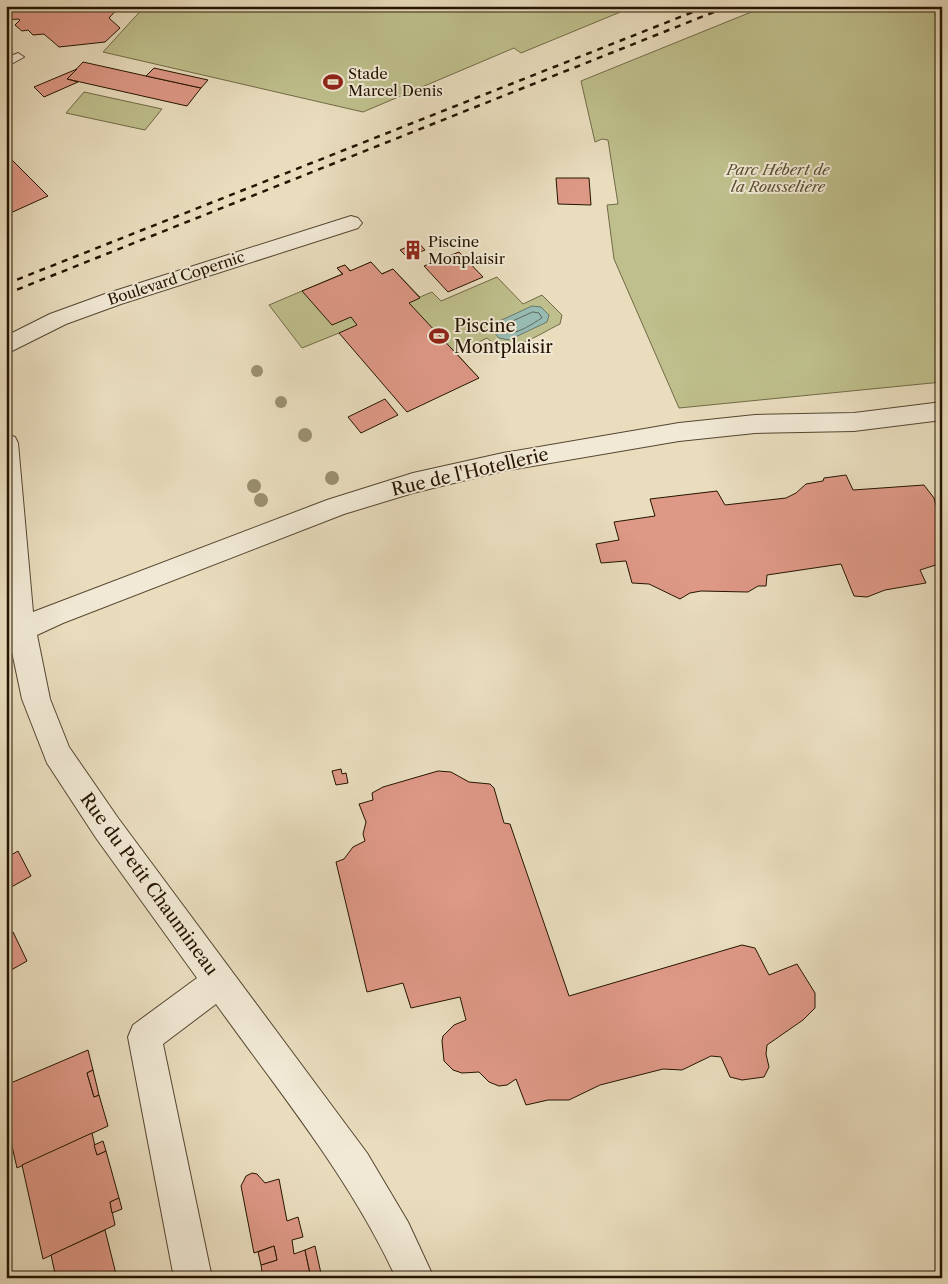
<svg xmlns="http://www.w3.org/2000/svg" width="948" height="1284" font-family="'Libre Caslon Text',serif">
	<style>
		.green { fill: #bebf8c; stroke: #716a46 }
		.water { fill: #97bbb3; stroke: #69786b }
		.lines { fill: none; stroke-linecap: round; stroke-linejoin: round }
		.shore { stroke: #5e685a; stroke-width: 1 }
		.building { fill: #de9886; stroke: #241400 }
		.lane-casing { stroke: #554630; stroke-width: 2 }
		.street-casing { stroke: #554630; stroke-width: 2 }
		.lane { fill: #f1e9d5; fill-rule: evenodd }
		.street { fill: #f1e9d5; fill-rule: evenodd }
		.rail { stroke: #241400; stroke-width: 2.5; stroke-dasharray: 6 6; stroke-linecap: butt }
		.tree { fill: #9a8f70 }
		.labels { text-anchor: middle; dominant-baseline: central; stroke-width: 4; stroke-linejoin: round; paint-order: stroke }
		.far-poi-label { font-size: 15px; fill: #241400; stroke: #f1e9d5; text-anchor: start }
		.far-park-label { font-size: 15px; font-style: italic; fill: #5a5031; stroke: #f1e9d5 }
		.far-street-label { font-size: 15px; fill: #241400; stroke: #f1e9d5 }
		.poi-label { font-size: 18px; fill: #241400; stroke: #f1e9d5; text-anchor: start }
		.street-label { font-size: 18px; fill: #241400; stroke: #f1e9d5 }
	</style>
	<rect width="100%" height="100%" fill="#e9ddbe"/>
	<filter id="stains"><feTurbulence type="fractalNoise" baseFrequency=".004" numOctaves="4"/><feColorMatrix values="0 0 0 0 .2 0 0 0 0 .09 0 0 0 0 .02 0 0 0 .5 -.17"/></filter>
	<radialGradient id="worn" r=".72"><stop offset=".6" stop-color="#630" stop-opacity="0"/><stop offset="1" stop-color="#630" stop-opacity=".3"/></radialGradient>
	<g class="green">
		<polygon points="145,6 635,6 521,53 514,48 363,112 103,52"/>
		<polygon points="766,6 942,6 942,382 679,408 614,259 607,205 618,204 608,140 602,139 595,142 581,81"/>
		<polygon points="84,92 162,109 145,130 66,113"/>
		<path d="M 371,262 L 381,274 L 393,269 L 420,297 L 432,292 L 441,301 L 497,277 L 523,304 L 542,295 L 562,315 L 560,324 C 539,334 507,358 487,338 L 456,353 L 479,378 L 339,333 L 302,348 L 269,305 L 342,274 L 337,268 L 345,265 L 351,271 Z"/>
	</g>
	<polygon class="water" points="532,306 541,307 549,315 547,322 509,340 499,338 492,330 493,324"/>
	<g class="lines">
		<path class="shore" d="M 533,312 L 539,313 L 542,318 C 530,325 512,339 499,330 L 500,327 Z"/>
	</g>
	<g class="building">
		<polygon points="6,6 120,6 109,18 120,28 105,42 59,47 44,34 33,35 28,30 22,31 15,25 20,20 18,19 6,20"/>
		<polygon points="83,62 146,76 201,88 187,106 67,79"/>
		<polygon points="154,68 208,80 201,88 146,76"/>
		<polygon points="77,69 67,79 78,82 44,97 34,87"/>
		<polygon points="6,154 48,196 6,215"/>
		<polygon points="556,178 589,178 591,205 558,204"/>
		<polygon points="418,242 425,250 407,257 400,250"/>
		<polygon points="459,252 483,277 448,292 424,266"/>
		<polygon points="371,262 382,274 393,269 420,298 409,303 479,378 407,412 339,333 357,325 351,317 332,325 302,291 343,274 337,268 345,265 350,271"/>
		<polygon points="385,399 398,415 361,433 348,417"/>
		<polygon points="846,475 853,490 924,485 934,498 942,525 942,563 920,570 926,583 885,590 867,597 854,596 841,564 767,575 766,586 758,586 748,592 701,591 690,593 680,599 649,584 632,583 626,561 601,563 596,544 619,540 614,522 655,516 650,499 717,491 725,505 786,498 796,493 806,484 823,481 824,478"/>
		<polygon points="341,769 342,774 346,773 348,783 336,785 332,771"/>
		<polygon points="438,771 451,772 469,782 490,784 494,788 504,823 510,824 569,996 742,945 755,948 769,975 797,964 815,993 815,1008 803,1020 767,1045 766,1054 769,1067 764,1077 742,1080 730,1077 721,1057 711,1056 682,1070 663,1069 600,1085 569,1100 548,1100 526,1105 516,1079 507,1085 499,1086 489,1082 479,1072 462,1073 453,1070 444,1061 442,1041 443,1036 454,1025 466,1020 460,997 411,1008 403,983 367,992 336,862 344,859 353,847 365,841 363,834 366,822 359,804 373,800 372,793 383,787"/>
		<polygon points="18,851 31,876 6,890 6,858"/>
		<polygon points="13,932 27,961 6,973 6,936"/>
		<polygon points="88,1050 93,1070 87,1073 94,1097 99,1095 108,1126 17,1168 6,1120 6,1085"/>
		<polygon points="93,1070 99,1095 94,1097 87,1073"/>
		<polygon points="92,1133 97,1155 106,1151 119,1198 110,1202 115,1225 43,1259 22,1165"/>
		<polygon points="103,1141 106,1151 97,1155 94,1145"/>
		<polygon points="252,1173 257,1174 265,1183 279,1179 287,1221 298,1217 303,1237 292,1240 294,1254 305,1250 311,1278 263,1278 261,1265 277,1260 274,1246 254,1253 241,1186 246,1176"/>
		<polygon points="119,1198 122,1209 112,1213 110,1202"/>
		<polygon points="105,1230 117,1278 56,1278 51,1255"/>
		<polygon points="274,1246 277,1260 261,1265 258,1252"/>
		<polygon points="315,1246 322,1278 311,1278 305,1250"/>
	</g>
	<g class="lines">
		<defs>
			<polygon id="lane" points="18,53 24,57 6,67 6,58"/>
			<g id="street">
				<polygon points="351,216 358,218 362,223 358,228 121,304 66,324 6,354 6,336 50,314 105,294"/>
				<path d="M 942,402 L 942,420 L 854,431 L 755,433 L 679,441 L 503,471 L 413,493 L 344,514 L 63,623 L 37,635 L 50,699 L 69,747 L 118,818 L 367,1153 L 408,1222 L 434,1278 L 396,1278 C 350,1178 279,1092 216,1004 L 163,1044 L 212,1278 L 174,1278 L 128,1037 L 133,1025 L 197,978 L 96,838 L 47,763 L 22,699 L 11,647 L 6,648 L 6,434 L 15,437 L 18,443 L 33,612 L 327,500 L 413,473 L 503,453 L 679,423 L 755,415 L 854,413 Z"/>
			</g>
		</defs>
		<use href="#lane" class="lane-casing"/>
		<use href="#street" class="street-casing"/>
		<use href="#lane" class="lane"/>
		<use href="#street" class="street"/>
		<g class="rail">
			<polyline points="6,284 708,6"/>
			<polyline points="6,294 729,6"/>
		</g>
	</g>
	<g class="tree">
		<circle cx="257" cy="371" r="6"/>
		<circle cx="281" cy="402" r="6"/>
		<circle cx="305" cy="435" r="7"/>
		<circle cx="332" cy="478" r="7"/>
		<circle cx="254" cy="486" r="7"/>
		<circle cx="261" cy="500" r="7"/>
	</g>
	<defs>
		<symbol id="stadium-bare" viewBox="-9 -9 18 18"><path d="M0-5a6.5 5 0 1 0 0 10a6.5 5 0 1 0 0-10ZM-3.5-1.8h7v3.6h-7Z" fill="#8f2418" stroke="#f1e9d5" stroke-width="2.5" paint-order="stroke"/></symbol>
		<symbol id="building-bare" viewBox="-9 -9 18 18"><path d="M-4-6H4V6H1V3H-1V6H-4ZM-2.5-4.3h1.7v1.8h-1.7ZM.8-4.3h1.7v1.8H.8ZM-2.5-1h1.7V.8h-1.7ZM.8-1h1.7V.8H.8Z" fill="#8f2418" stroke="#f1e9d5" stroke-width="2.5" paint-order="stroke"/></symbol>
	</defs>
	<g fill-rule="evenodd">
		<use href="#stadium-bare" x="319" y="68" width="28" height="28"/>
		<use href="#building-bare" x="399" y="236" width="28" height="28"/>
		<use href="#stadium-bare" x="425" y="322" width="28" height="28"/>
	</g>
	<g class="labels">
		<g class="far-poi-label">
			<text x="348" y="73">Stade<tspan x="348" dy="17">Marcel Denis</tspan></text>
			<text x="428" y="241">Piscine<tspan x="428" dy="17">Monplaisir</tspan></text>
		</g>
		<g class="far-park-label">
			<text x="778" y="169">Parc Hébert de<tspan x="778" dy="17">la Rousselière</tspan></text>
		</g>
		<g class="far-street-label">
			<text transform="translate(176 278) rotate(-18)">Boulevard Copernic</text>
		</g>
		<g class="poi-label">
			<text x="454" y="326">Piscine<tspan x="454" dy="21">Montplaisir</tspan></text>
		</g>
		<g class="street-label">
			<text transform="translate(470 472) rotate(-13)">Rue de l'Hotellerie</text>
			<text transform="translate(149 884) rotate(54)">Rue du Petit Chaumineau</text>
		</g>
	</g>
	<rect width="948" height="1284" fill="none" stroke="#e9ddbe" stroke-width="25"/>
	<rect x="8" y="8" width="933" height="1269" fill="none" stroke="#241400" stroke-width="2.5"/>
	<rect x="12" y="12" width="923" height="1259" fill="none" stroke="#241400"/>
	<rect width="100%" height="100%" filter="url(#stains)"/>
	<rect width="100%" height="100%" fill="url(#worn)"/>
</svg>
